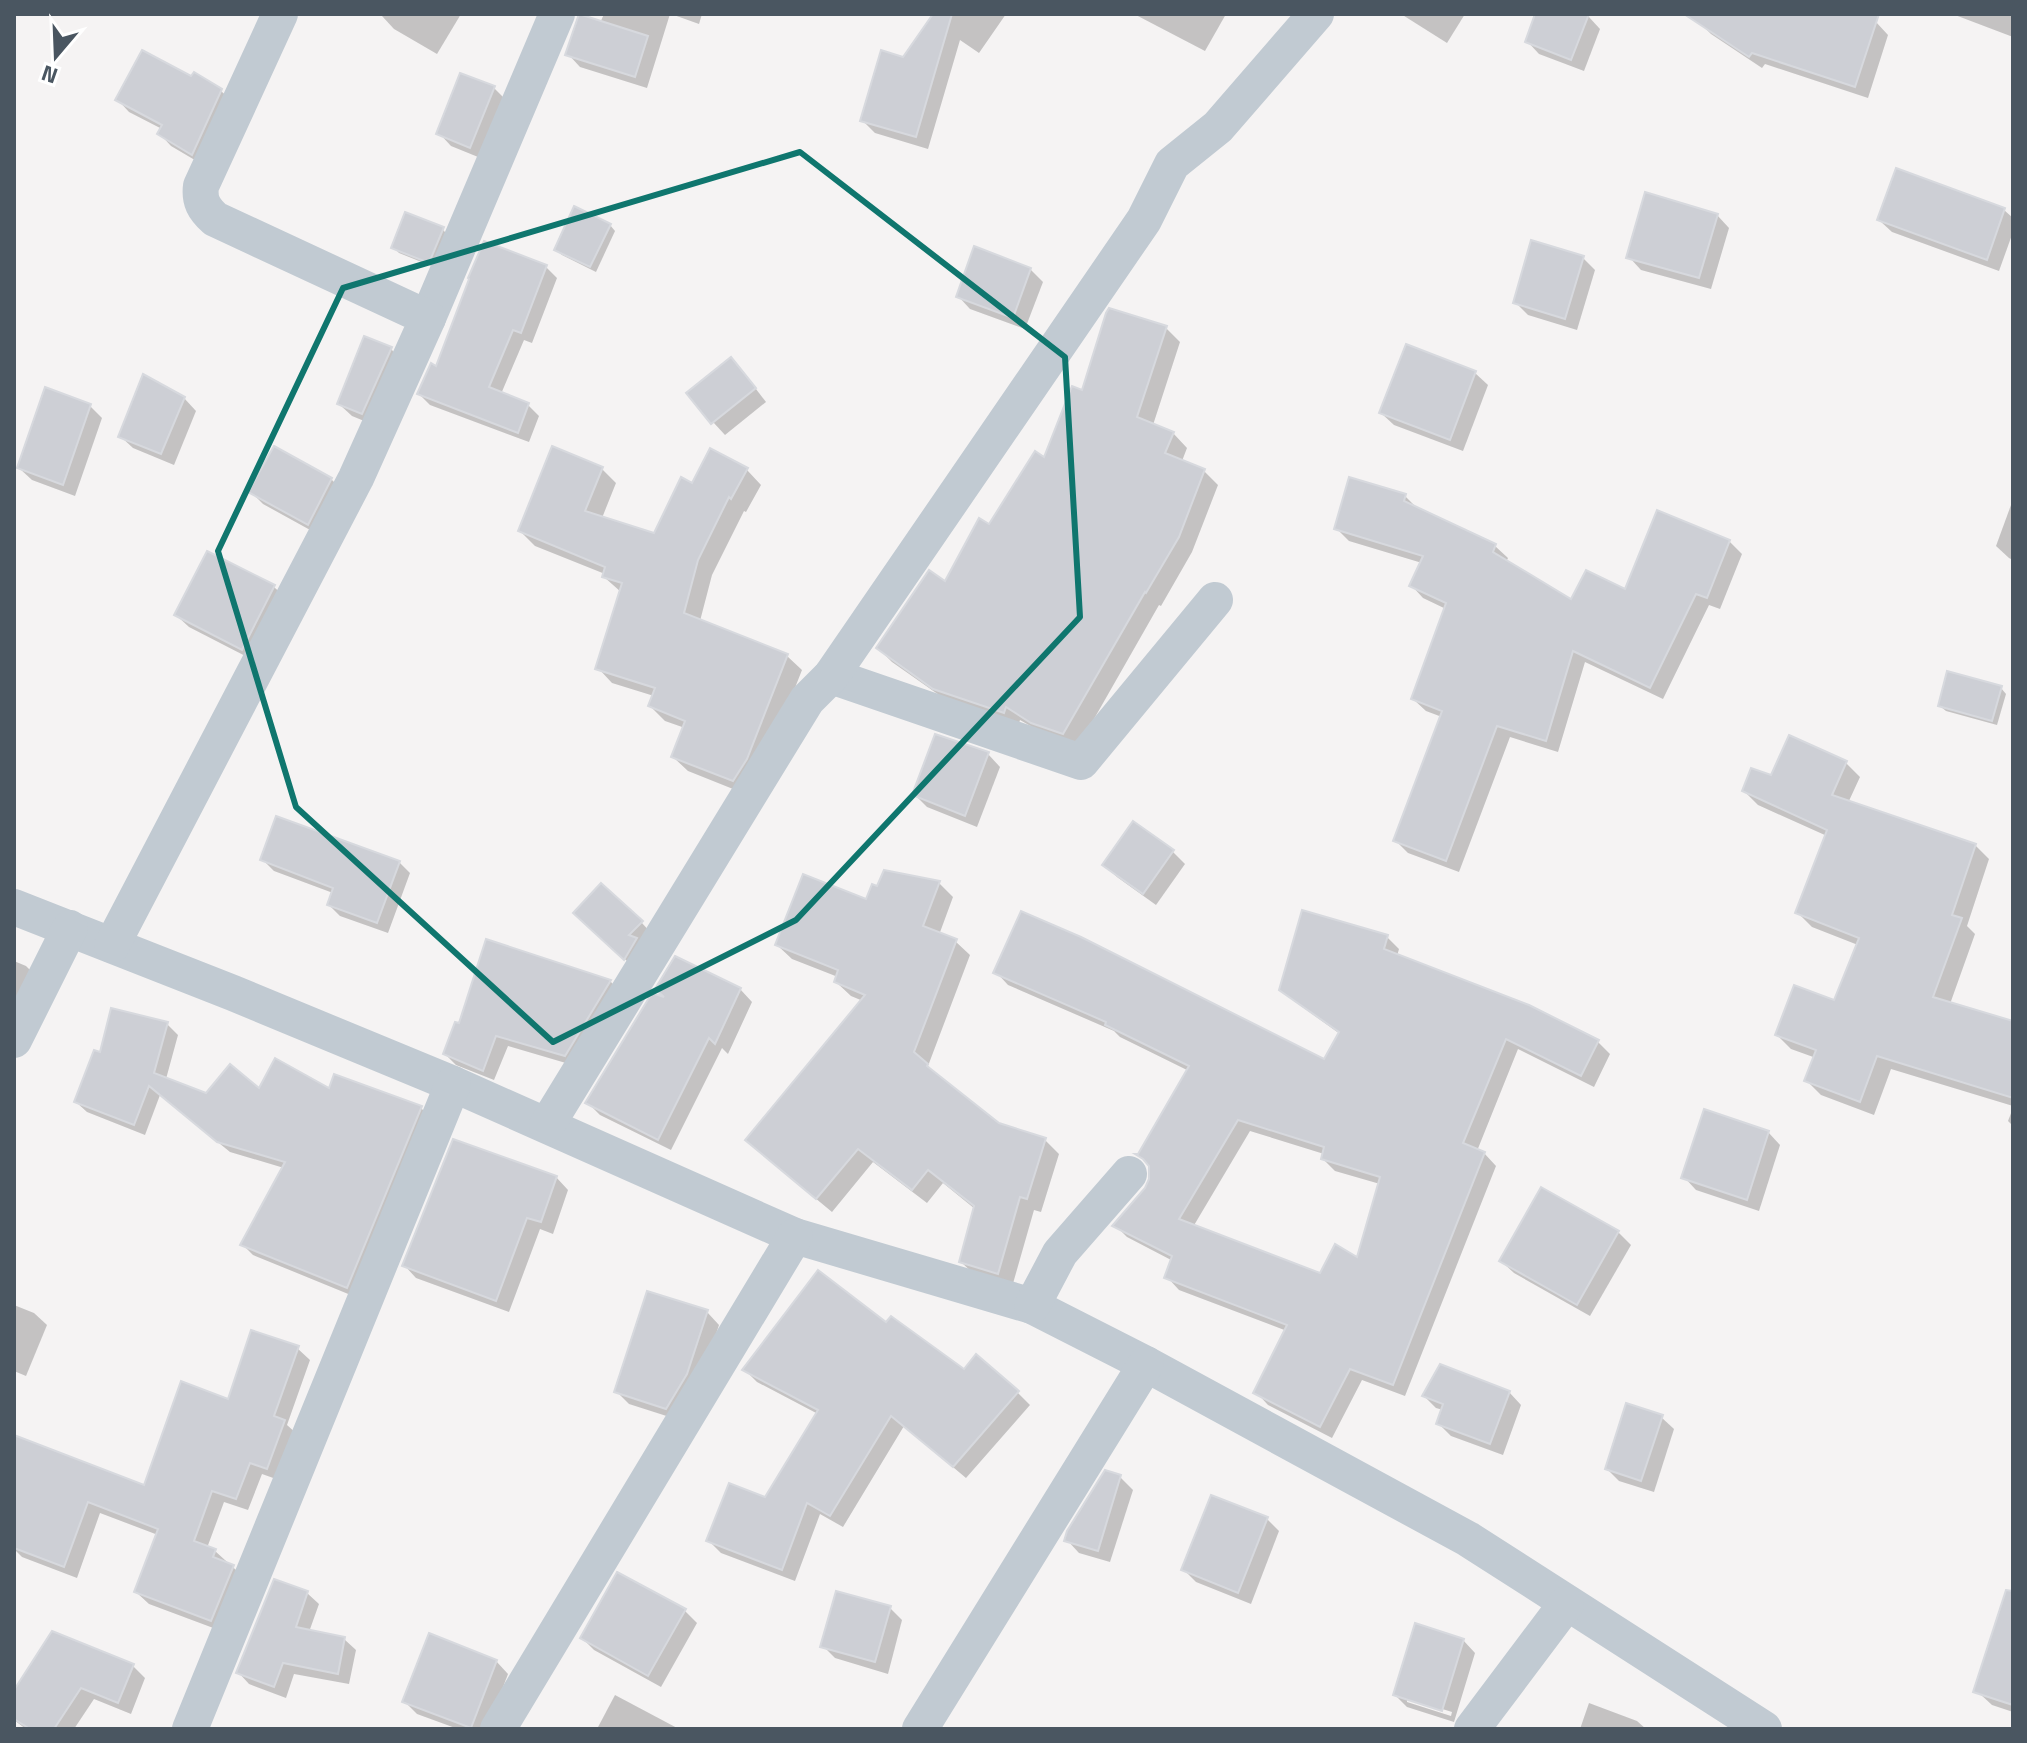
<svg xmlns="http://www.w3.org/2000/svg" width="2027" height="1743" font-family="'Titillium Web',sans-serif">
	<style>
		.shadow { fill: #0003; fill-rule: evenodd }
		.building { fill: #cdcfd5; stroke: #d7d9de; stroke-width: 2; fill-rule: evenodd }
		.lines { fill: none; stroke-linecap: round; stroke-linejoin: round }
		.street { stroke: #c1cad2; stroke-width: 36 }
		.marked { fill: none; stroke: #0f766e; stroke-width: 6; stroke-linejoin: round }
	</style>
	<rect width="100%" height="100%" fill="#f5f3f3"/>
	<g class="shadow">
		<polygon points="383,14 461,14 437,54 394,29 382,16"/>
		<polygon points="604,14 670,14 647,88 580,67 568,54 600,23"/>
		<polygon points="671,14 702,14 699,24"/>
		<polygon points="936,14 1006,14 979,53 960,40 928,149 875,133 863,121"/>
		<polygon points="1134,14 1226,14 1205,51"/>
		<polygon points="1401,14 1465,14 1447,43"/>
		<polygon points="1537,14 1582,14 1588,16 1600,29 1584,71 1539,54 1527,41"/>
		<polygon points="1704,14 1850,14 1876,22 1888,35 1868,98 1765,64 1762,68 1711,34 1699,22"/>
		<polygon points="1954,14 2013,14 2013,37 1955,15"/>
		<polygon points="494,88 506,100 483,159 451,146 439,133"/>
		<polygon points="221,91 234,103 205,166 171,146 159,133 162,129 129,112 117,99"/>
		<polygon points="2004,210 2013,218 2013,232 1999,271 1892,232 1879,220"/>
		<polygon points="1717,215 1729,228 1711,289 1641,270 1629,257"/>
		<polygon points="610,225 615,231 596,272 562,255 556,250"/>
		<polygon points="442,229 448,235 434,267 399,253 393,247"/>
		<polygon points="1582,257 1595,270 1577,330 1528,315 1515,302"/>
		<polygon points="546,267 557,278 532,343 524,340 501,394 528,405 539,416 529,442 430,405 419,394"/>
		<polygon points="1030,269 1043,282 1025,329 970,309 958,296"/>
		<polygon points="1166,328 1180,342 1153,425 1173,433 1187,448 1182,461 1204,471 1218,485 1192,552 1161,606 1159,605 1078,747 1048,736 1020,720 1018,726 949,702 892,662 878,648 945,584 1045,460 1083,393"/>
		<polygon points="391,349 403,362 374,425 352,416 339,404"/>
		<polygon points="743,372 766,402 725,435 713,422"/>
		<polygon points="1475,373 1488,385 1463,451 1394,425 1381,413"/>
		<polygon points="184,398 196,411 174,465 133,448 120,436"/>
		<polygon points="90,406 102,418 75,496 32,480 19,468"/>
		<polygon points="602,469 616,483 602,518 655,535 693,486 747,470 761,485 746,512 744,511 712,575 700,621 787,656 802,670 761,774 748,795 688,771 673,757 685,728 665,721 650,706 654,696 612,683 598,668 621,592 604,577 605,574 535,546 520,531"/>
		<polygon points="331,479 344,492 321,536 263,504 251,492"/>
		<polygon points="1405,496 1417,508 1495,546 1508,558 1506,562 1572,601 1626,591 1729,541 1742,554 1720,609 1709,605 1663,699 1585,662 1558,752 1510,737 1459,872 1408,853 1396,841 1442,717 1426,711 1413,699 1446,609 1423,598 1411,585 1422,563 1349,541 1336,528"/>
		<polygon points="2011,505 2013,506 2013,560 2009,558 1996,546"/>
		<polygon points="208,553 274,587 287,599 255,661 189,627 176,615"/>
		<polygon points="2001,688 2006,694 1997,725 1946,711 1940,706"/>
		<polygon points="988,754 1000,767 977,827 927,807 914,794"/>
		<polygon points="1846,763 1860,777 1848,803 1975,845 1989,859 1967,926 1975,934 1950,1004 2013,1023 2013,1106 1891,1069 1874,1115 1821,1095 1807,1081 1816,1058 1791,1049 1777,1035 1835,1002 1858,945 1812,927 1798,913 1827,836 1758,805 1744,791 1772,777"/>
		<polygon points="1133,824 1173,852 1185,864 1156,905 1117,877 1104,865"/>
		<polygon points="263,860 399,862 410,873 388,933 340,916 329,905 333,893 274,871"/>
		<polygon points="939,883 953,897 939,935 955,941 970,955 928,1066 941,1080 998,1125 1045,1140 1059,1154 1041,1212 1034,1210 1012,1287 976,1276 961,1262 975,1209 943,1183 927,1203 873,1162 832,1212 762,1154 748,1140 863,1001 851,996 836,982 838,977 792,959 777,945 867,902"/>
		<polygon points="641,922 653,935 637,970 588,926"/>
		<path d="M 1387,937 L 1399,949 L 1397,956 L 1598,1042 L 1610,1054 L 1594,1087 L 1518,1049 L 1477,1151 L 1484,1153 L 1496,1166 L 1405,1396 L 1362,1380 L 1332,1438 L 1268,1405 L 1256,1392 L 1287,1331 L 1179,1290 L 1167,1277 L 1173,1261 L 1127,1237 L 1115,1225 L 1146,1189 L 1151,1179 L 1151,1167 L 1139,1155 L 1189,1071 L 1120,1037 L 1114,1031 L 1008,985 L 996,972 L 1324,1062 L 1340,1034 L 1294,1001 L 1281,989 ZM 1250,1131 L 1324,1154 L 1323,1159 L 1335,1171 L 1380,1184 L 1358,1260 L 1320,1276 L 1193,1227 Z"/>
		<polygon points="487,941 610,981 621,992 576,1066 508,1046 494,1080 456,1065 445,1054 460,1026"/>
		<polygon points="14,961 26,966 38,978 14,1029"/>
		<polygon points="740,989 752,1002 728,1054 722,1048 671,1150 600,1115 588,1103 670,1001"/>
		<polygon points="167,1024 178,1035 166,1079 207,1095 260,1091 330,1091 420,1107 431,1118 358,1298 253,1255 243,1245 284,1168 230,1152 160,1095 145,1135 87,1112 76,1102 101,1055"/>
		<polygon points="2013,1108 2013,1126 2008,1121"/>
		<polygon points="1768,1132 1780,1145 1759,1211 1696,1190 1684,1177"/>
		<polygon points="556,1177 568,1190 553,1234 540,1229 509,1312 416,1278 404,1265"/>
		<polygon points="1618,1232 1631,1245 1590,1316 1514,1273 1501,1261"/>
		<polygon points="14,1305 34,1313 47,1325 26,1376 14,1371"/>
		<polygon points="707,1312 719,1325 699,1385 679,1420 629,1404 617,1392"/>
		<polygon points="887,1325 964,1371 1017,1392 1030,1405 966,1478 904,1426 843,1527 820,1514 795,1581 721,1553 709,1541 766,1499 818,1414 757,1382 745,1370"/>
		<polygon points="297,1348 310,1360 287,1425 297,1434 279,1480 262,1474 248,1510 224,1502 207,1548 215,1551 246,1579 224,1632 149,1604 136,1592 158,1535 100,1513 77,1578 22,1557 14,1549 14,1532 44,1449 145,1487 229,1401"/>
		<polygon points="1509,1392 1521,1405 1503,1455 1451,1436 1438,1423 1443,1410 1436,1408 1424,1396"/>
		<polygon points="1661,1417 1674,1429 1654,1492 1619,1481 1607,1469"/>
		<polygon points="1106,1473 1120,1477 1133,1490 1110,1562 1079,1553 1067,1540"/>
		<polygon points="1267,1519 1279,1531 1251,1604 1196,1582 1184,1570"/>
		<polygon points="307,1593 319,1604 309,1632 344,1639 356,1650 349,1684 294,1674 286,1698 249,1684 238,1672"/>
		<polygon points="890,1608 902,1620 888,1674 835,1658 823,1646"/>
		<polygon points="685,1611 697,1623 661,1687 594,1650 582,1638"/>
		<polygon points="2013,1631 2013,1712 1992,1705 1979,1693"/>
		<path d="M 1463,1640 L 1475,1653 L 1454,1722 L 1407,1707 L 1395,1695 ZM 1407,1698 L 1452,1712 L 1451,1716 L 1407,1702 Z"/>
		<polygon points="496,1661 508,1674 487,1729 458,1729 417,1714 404,1701"/>
		<polygon points="133,1666 145,1678 131,1714 94,1699 74,1729 26,1729 14,1720 14,1694"/>
		<polygon points="615,1695 679,1729 597,1729"/>
		<polygon points="1589,1703 1637,1721 1646,1729 1580,1729"/>
	</g>
	<g class="building">
		<polygon points="579,14 648,36 635,77 565,55"/>
		<polygon points="933,14 952,14 916,137 860,121 881,50 903,57"/>
		<polygon points="1535,14 1589,14 1571,60 1525,42"/>
		<polygon points="1684,14 1879,14 1855,87 1752,53 1749,57"/>
		<polygon points="142,50 191,76 194,72 222,89 192,155 157,134 162,125 115,100"/>
		<polygon points="460,73 495,86 470,148 436,134"/>
		<polygon points="1896,168 2005,208 1987,260 1877,220"/>
		<polygon points="1645,192 1718,214 1699,278 1626,258"/>
		<polygon points="574,206 611,224 590,267 554,250"/>
		<polygon points="405,212 444,227 429,263 391,248"/>
		<polygon points="1531,240 1584,256 1565,319 1513,303"/>
		<polygon points="484,241 547,265 521,333 513,330 489,387 529,403 518,433 417,394 431,363 436,366 469,279 468,278"/>
		<polygon points="974,246 1031,268 1013,318 956,297"/>
		<polygon points="1109,308 1167,326 1137,417 1174,432 1165,453 1205,469 1179,537 1146,593 1145,592 1063,734 1031,723 1006,707 1004,713 933,689 876,648 929,570 945,581 979,518 989,524 1035,451 1044,457 1072,386 1082,390 1106,313"/>
		<polygon points="364,336 392,347 362,414 337,404"/>
		<polygon points="1406,344 1476,371 1450,440 1379,413"/>
		<polygon points="731,357 756,388 711,424 686,393"/>
		<polygon points="143,374 185,397 161,454 118,437"/>
		<polygon points="45,387 91,404 63,485 17,468"/>
		<polygon points="274,446 332,478 308,525 248,492"/>
		<polygon points="552,446 603,467 585,511 654,533 681,477 692,483 710,448 748,468 731,499 729,497 698,560 684,613 788,654 747,759 733,781 671,757 685,721 648,706 655,688 595,669 622,583 602,577 605,567 518,531"/>
		<polygon points="1349,477 1406,494 1404,501 1496,544 1493,552 1571,599 1586,570 1625,589 1657,510 1730,540 1707,598 1696,594 1650,688 1573,651 1546,741 1497,726 1446,861 1393,841 1442,711 1411,699 1446,603 1409,586 1423,556 1334,529"/>
		<polygon points="207,551 275,585 242,650 174,615"/>
		<polygon points="1947,671 2002,686 1992,721 1938,706"/>
		<polygon points="935,734 989,752 965,816 912,795"/>
		<polygon points="1789,735 1847,761 1832,795 1976,844 1952,915 1962,918 1933,997 2013,1021 2013,1098 1877,1056 1860,1102 1804,1081 1816,1050 1775,1035 1794,985 1834,1000 1859,938 1795,913 1827,830 1742,791 1751,768 1771,775"/>
		<polygon points="276,816 400,861 377,923 327,905 333,888 260,860"/>
		<polygon points="1133,821 1174,850 1143,894 1102,865"/>
		<polygon points="884,870 940,881 923,926 957,939 914,1052 928,1064 927,1066 999,1123 1046,1138 1027,1199 1020,1197 998,1274 959,1262 974,1206 928,1170 912,1190 858,1149 816,1199 745,1140 865,995 834,982 838,970 775,945 803,874 866,899 872,884 877,886"/>
		<polygon points="601,883 643,921 629,935 637,938 624,960 573,913"/>
		<path d="M 1302,910 L 1388,935 L 1384,949 L 1529,1005 L 1599,1040 L 1581,1076 L 1506,1039 L 1463,1143 L 1485,1152 L 1393,1385 L 1350,1369 L 1320,1427 L 1253,1393 L 1287,1325 L 1164,1278 L 1172,1256 L 1112,1226 L 1145,1188 L 1149,1179 L 1149,1166 L 1143,1159 L 1135,1154 L 1138,1154 L 1189,1066 L 1105,1025 L 1106,1022 L 993,973 L 1021,911 L 1081,937 L 1324,1059 L 1339,1032 L 1279,990 ZM 1238,1120 L 1324,1147 L 1321,1159 L 1380,1177 L 1357,1257 L 1335,1244 L 1320,1273 L 1179,1219 Z"/>
		<polygon points="486,939 611,980 565,1056 496,1036 483,1071 443,1054 455,1022 459,1023"/>
		<polygon points="675,956 741,988 715,1044 709,1038 658,1140 585,1103 652,993 664,997 655,989"/>
		<polygon points="111,1008 168,1022 154,1073 206,1093 230,1064 259,1088 275,1058 329,1088 334,1074 422,1106 347,1288 240,1245 285,1162 217,1142 149,1086 134,1125 74,1102 94,1050 100,1052"/>
		<polygon points="1704,1109 1769,1131 1747,1200 1681,1178"/>
		<polygon points="453,1139 557,1176 541,1222 527,1218 496,1301 402,1266"/>
		<polygon points="1541,1187 1619,1231 1577,1305 1499,1261"/>
		<polygon points="818,1270 886,1322 891,1316 964,1369 976,1354 1019,1391 953,1467 891,1416 830,1516 807,1503 782,1570 706,1541 729,1483 765,1497 818,1410 742,1370"/>
		<polygon points="647,1291 708,1310 687,1374 666,1409 614,1392"/>
		<polygon points="251,1330 299,1346 274,1416 285,1420 267,1469 250,1463 236,1499 212,1491 194,1541 216,1549 213,1557 234,1565 211,1621 134,1592 158,1529 88,1502 64,1567 14,1548 14,1435 144,1485 181,1381 228,1399"/>
		<polygon points="1440,1364 1510,1391 1490,1444 1436,1424 1443,1404 1422,1396"/>
		<polygon points="1626,1403 1663,1415 1641,1481 1605,1469"/>
		<polygon points="1105,1470 1121,1475 1098,1551 1064,1541 1067,1531"/>
		<polygon points="1211,1495 1268,1517 1238,1593 1181,1570"/>
		<polygon points="617,1572 686,1609 648,1676 580,1638"/>
		<polygon points="274,1579 308,1591 296,1627 345,1637 338,1674 283,1663 274,1687 236,1673"/>
		<polygon points="2006,1590 2013,1591 2013,1705 1973,1692"/>
		<polygon points="836,1591 891,1606 875,1662 820,1647"/>
		<polygon points="1415,1623 1464,1639 1442,1711 1393,1695"/>
		<polygon points="52,1631 134,1664 118,1703 81,1688 54,1729 30,1729 14,1719 14,1690"/>
		<polygon points="429,1633 497,1660 471,1728 402,1702"/>
	</g>
	<g class="lines">
		<g class="street">
			<polyline points="428,318 557,14"/>
			<polyline points="831,676 1081,762 1215,600"/>
			<polyline points="14,907 233,993 453,1084 795,1236 1032,1306 1146,1364 1468,1539 1764,1729"/>
			<path d="M 112,945 L 356,478 L 428,318 L 215,219 C 204,209 199,201 201,186 L 280,14"/>
			<polyline points="14,1040 70,928"/>
			<polyline points="547,1125 807,700 831,676 1144,220 1172,164 1218,127 1316,14"/>
			<polyline points="1032,1306 1060,1253 1129,1174"/>
			<polyline points="190,1729 453,1084"/>
			<polyline points="498,1729 795,1236"/>
			<polyline points="920,1729 1146,1364"/>
			<polyline points="1472,1729 1566,1604"/>
		</g>
	</g>
	<path class="marked" d="M 800,152 L 1065,357 L 1080,617 L 796,920 L 553,1042 L 296,807 L 218,551 L 343,288 Z"/>
	<rect width="2027" height="1743" fill="none" stroke="#4a5661" stroke-width="32"/>
	<g transform="translate(56 56) rotate(199)" stroke="#ffffff" stroke-width="6" paint-order="stroke">
	<path d="M0-6L14 30L0 20L-14 30Z" fill="#4a5661"/>
	<text y="-12" font-size="22" font-weight="bold" text-anchor="middle" fill="#4a5661">N</text>
	</g>
</svg>
